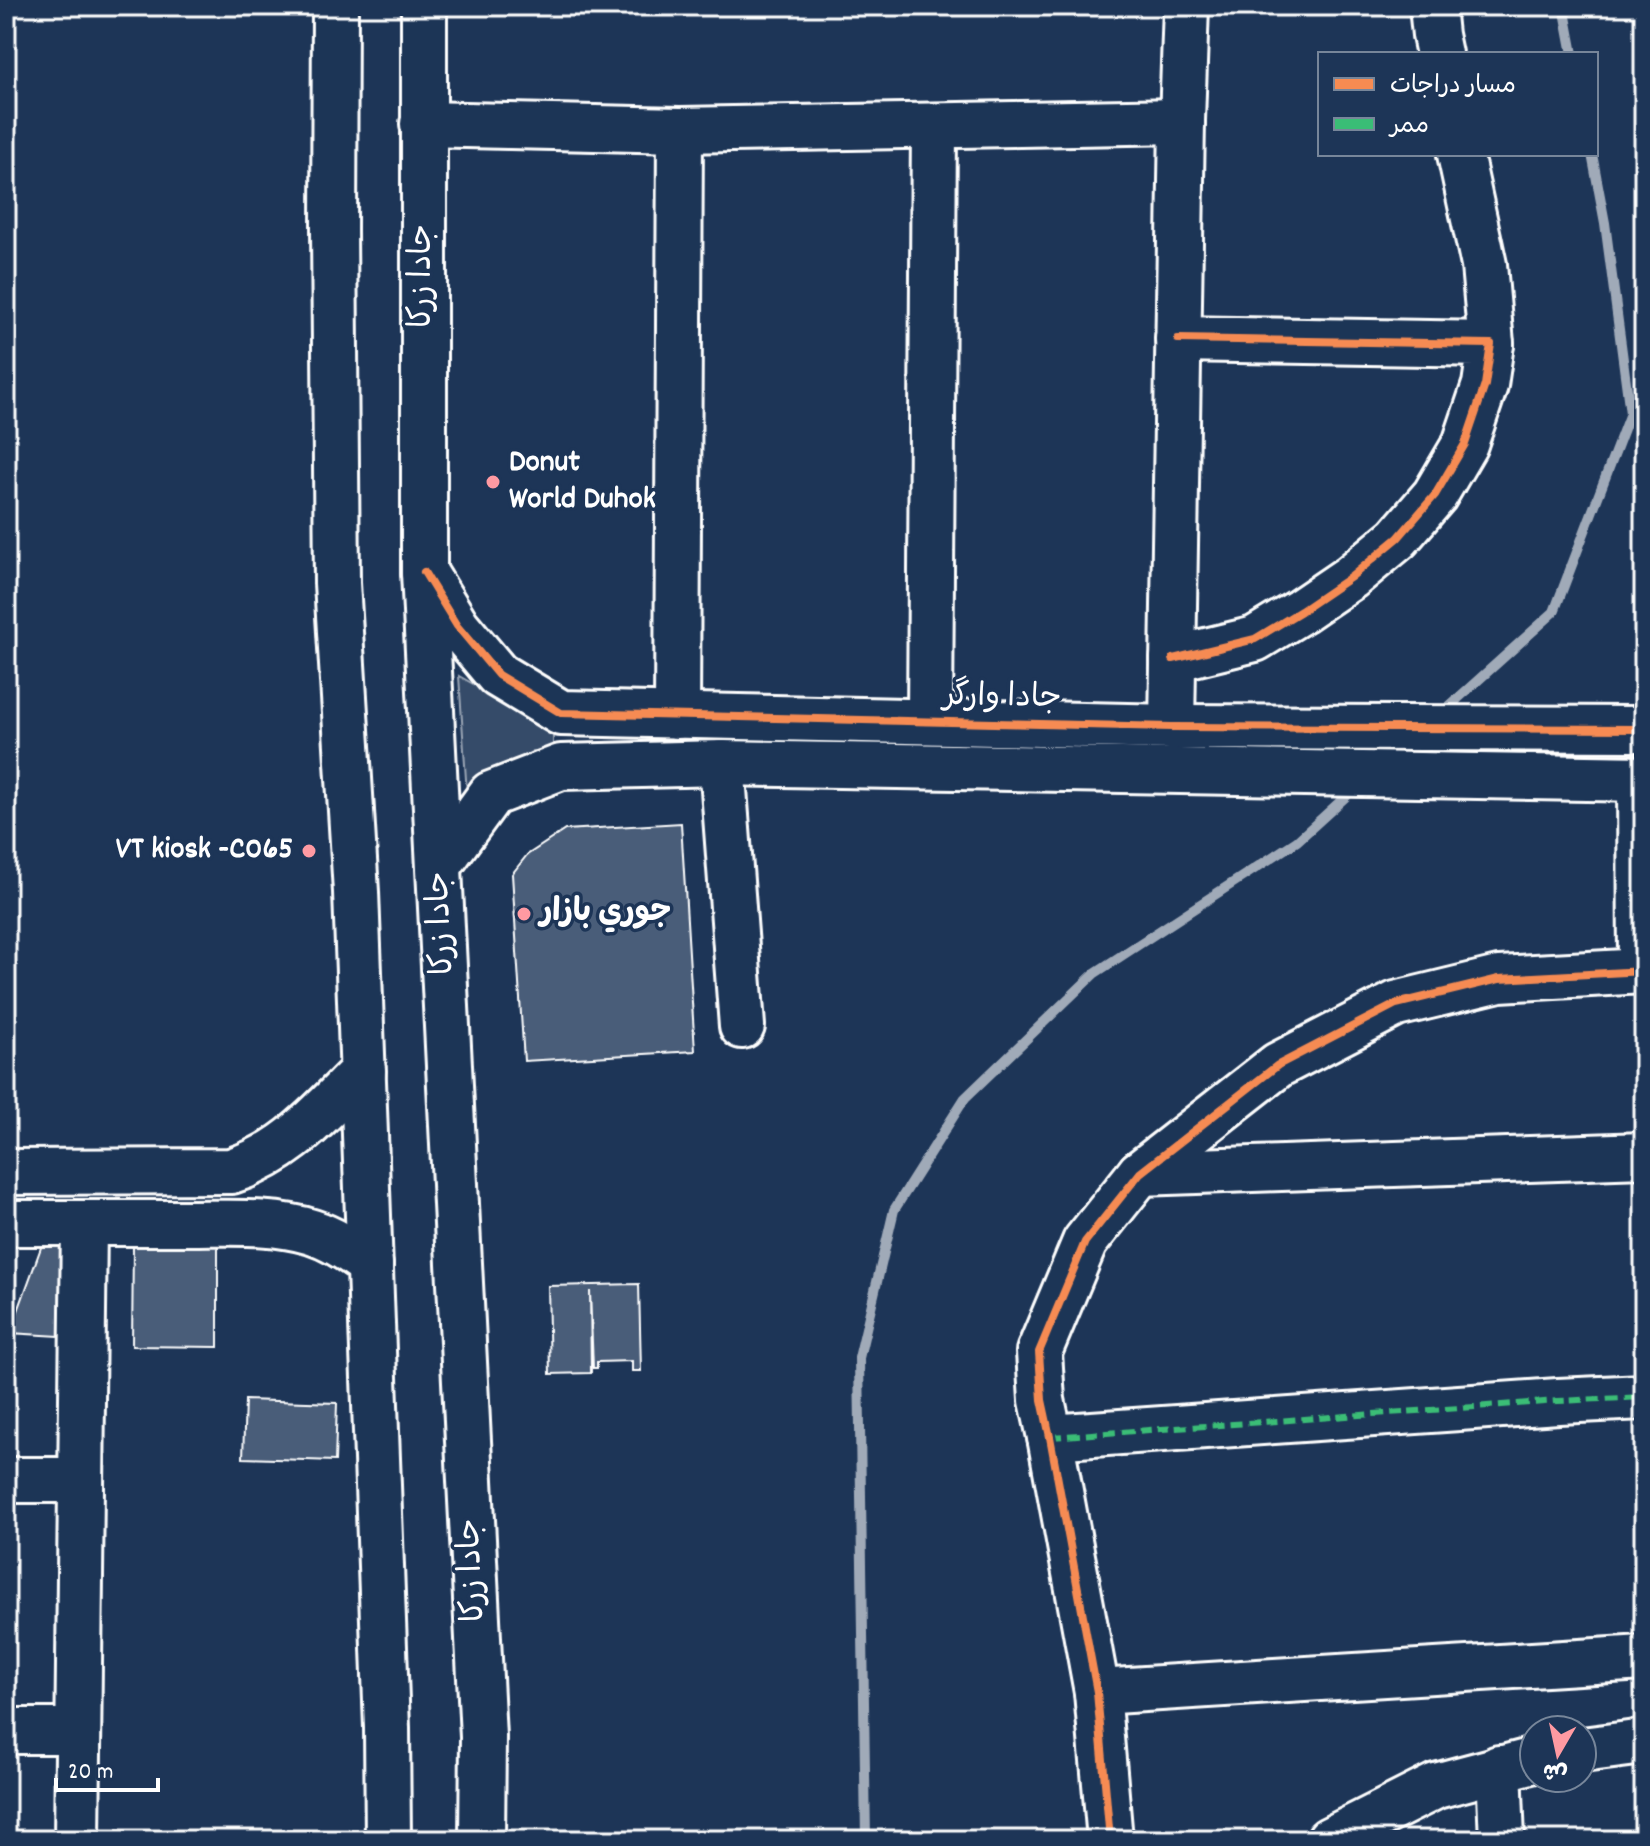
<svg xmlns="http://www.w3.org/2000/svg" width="1650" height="1846" font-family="Dekko,'Playpen Sans Arabic',sans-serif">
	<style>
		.green { fill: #364b69; stroke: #9aa5b4; stroke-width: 2 }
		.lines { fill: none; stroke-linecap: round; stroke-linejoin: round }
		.stream { stroke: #a0aab8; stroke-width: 10 }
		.building { fill: #4a5d79; stroke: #fff; stroke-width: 2 }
		.minor-casing { stroke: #fff; stroke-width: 50 }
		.major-casing { stroke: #fff; stroke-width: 50 }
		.minor { stroke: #1d3557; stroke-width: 44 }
		.major { stroke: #1d3557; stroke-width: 44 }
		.quiet { stroke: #3abd76; stroke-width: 6; stroke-dasharray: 12 6; stroke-linecap: butt }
		.cycleway-casing { stroke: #1d3557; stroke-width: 13 }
		.cycleway { stroke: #f68b52; stroke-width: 8 }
		.poi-dot { fill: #ff9aa2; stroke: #1d3557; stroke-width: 3 }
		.labels { text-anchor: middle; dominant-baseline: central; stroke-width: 7; stroke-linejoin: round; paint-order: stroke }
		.street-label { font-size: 32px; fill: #fff; stroke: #1d3557 }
		.poi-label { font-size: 32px; font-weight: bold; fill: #fff; stroke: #1d3557; text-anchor: start }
	</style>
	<rect width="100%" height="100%" fill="#1d3557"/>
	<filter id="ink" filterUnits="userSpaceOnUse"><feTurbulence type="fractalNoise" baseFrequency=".0125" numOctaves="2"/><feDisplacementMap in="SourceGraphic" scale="16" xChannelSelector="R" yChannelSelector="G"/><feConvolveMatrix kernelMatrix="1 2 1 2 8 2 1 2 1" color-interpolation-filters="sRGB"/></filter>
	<g filter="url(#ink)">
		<polygon class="green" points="459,676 536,719 553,719 553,752 533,751 467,794"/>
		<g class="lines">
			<g class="stream">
				<polyline points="1564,6 1573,54"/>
				<polyline points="1445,710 1554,612 1630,413 1605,223 1592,154"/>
				<polyline points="866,1840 859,1358 894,1210 965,1098 1095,973 1297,841 1353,790"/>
			</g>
		</g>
		<g class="building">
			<polygon points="681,823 695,1051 524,1061 512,874 527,855 565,830"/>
			<polygon points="43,1242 70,1243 76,1337 10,1333"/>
			<polygon points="133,1245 218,1246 218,1347 132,1346"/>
			<polygon points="639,1284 641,1371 632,1371 632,1361 597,1362 597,1368 593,1368 590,1291 591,1373 550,1374 548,1286"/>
			<polygon points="245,1400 337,1403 335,1461 243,1458"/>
		</g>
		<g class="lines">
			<defs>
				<g id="minor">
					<polyline points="1432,6 1435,35 1439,54"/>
					<polyline points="423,124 680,130 1182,121"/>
					<polyline points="1460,154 1484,265 1491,344"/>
					<polyline points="424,572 457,626 498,675 561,713 1172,727 1644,729"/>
					<polyline points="1173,659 1255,639 1301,611 1351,577 1398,538 1435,495 1465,444 1485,385 1491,344 1178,339"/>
					<polyline points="677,716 680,130"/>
					<polyline points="930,721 934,126"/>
					<polyline points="1172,727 1182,121 1186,6"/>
					<polyline points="722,763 742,1026"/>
					<polyline points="1640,779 1641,971"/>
					<polyline points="440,864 491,794 561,767 722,763 1644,779"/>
					<path d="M 6,1172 L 231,1171 C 289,1153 321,1112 363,1071"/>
					<polyline points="1140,1173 1644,1155"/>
					<path d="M 6,1223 C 67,1223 129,1223 190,1223 C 230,1223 274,1220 312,1232 C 334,1239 352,1251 370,1265"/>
					<polyline points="1050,1437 1558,1401 1644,1397"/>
					<polyline points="6,1480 80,1480"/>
					<polyline points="1097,1692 1644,1658"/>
					<polyline points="6,1731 78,1731"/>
					<polyline points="1582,1750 1644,1742"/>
					<polyline points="1499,1768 1502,1840"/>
					<polyline points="77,1840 84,1223"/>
					<polyline points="1110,1840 1097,1692 1050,1437 1042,1400 1039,1352 1085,1242 1140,1173 1278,1065 1396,1004 1499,979 1644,971"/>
					<polyline points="1329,1840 1436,1786 1534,1760"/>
				</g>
				<g id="major">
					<polyline points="335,6 334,230 337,583 356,892 387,1728 388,1840"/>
					<polyline points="424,6 424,572 483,1737 482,1840"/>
				</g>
			</defs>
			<use href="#minor" class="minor-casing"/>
			<use href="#major" class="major-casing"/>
			<use href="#minor" class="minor"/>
			<use href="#major" class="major"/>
			<polyline class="quiet" points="1050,1437 1558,1401 1644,1397"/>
			<defs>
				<g id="cycleway">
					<polyline points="424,572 457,626 498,675 561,713 1172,727 1644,729"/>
					<polyline points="1173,659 1255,639 1301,611 1351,577 1398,538 1435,495 1465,444 1485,385 1491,344 1178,339"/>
					<polyline points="1110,1840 1097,1692 1050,1437 1042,1400 1039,1352 1085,1242 1140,1173 1278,1065 1396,1004 1499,979 1644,971"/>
				</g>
			</defs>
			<use href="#cycleway" class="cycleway-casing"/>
			<use href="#cycleway" class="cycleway"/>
		</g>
	</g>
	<g class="poi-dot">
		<circle cx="493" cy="482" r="8"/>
		<circle cx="309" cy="851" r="8"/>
		<circle cx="524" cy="914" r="8"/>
	</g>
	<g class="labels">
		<g class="street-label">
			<text transform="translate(424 276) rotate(-90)">جادا زرکا</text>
			<text transform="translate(1002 699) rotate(1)">جادا وارگر</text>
			<text transform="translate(443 923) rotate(-93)">جادا زرکا</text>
			<text transform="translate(474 1570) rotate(-93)">جادا زرکا</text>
		</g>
		<g class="poi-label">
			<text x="509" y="464">Donut<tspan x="509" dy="37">World Duhok</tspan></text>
			<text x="293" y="851" text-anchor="end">VT kiosk -C065</text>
			<text x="540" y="914">جوري بازار</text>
		</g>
	</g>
	<rect width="1650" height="1846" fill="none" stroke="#1d3557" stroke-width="32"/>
	<rect x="16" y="16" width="1618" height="1814" fill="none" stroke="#fff" stroke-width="3" filter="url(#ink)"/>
	<rect x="1318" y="52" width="280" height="104" fill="#1d3557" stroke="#77869a" stroke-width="2"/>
	<rect x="1334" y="78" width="40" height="12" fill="#f68b52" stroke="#77869a" stroke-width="2"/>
	<text x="1390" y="92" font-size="24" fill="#ffffff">مسار دراجات</text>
	<rect x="1334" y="118" width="40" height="12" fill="#3abd76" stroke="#77869a" stroke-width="2"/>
	<text x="1390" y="132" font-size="24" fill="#ffffff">ممر</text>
	<g transform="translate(1558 1754) rotate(189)"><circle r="38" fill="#1d3557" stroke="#77869a" stroke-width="2"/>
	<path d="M0-6L14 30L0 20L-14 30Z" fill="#ff9aa2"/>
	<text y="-12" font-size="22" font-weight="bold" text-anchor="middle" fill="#ffffff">ش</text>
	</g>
	<path d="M56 1778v12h102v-12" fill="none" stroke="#ffffff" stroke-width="4"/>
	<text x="68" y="1778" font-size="24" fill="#ffffff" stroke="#1d3557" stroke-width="6" paint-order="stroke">20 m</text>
</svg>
